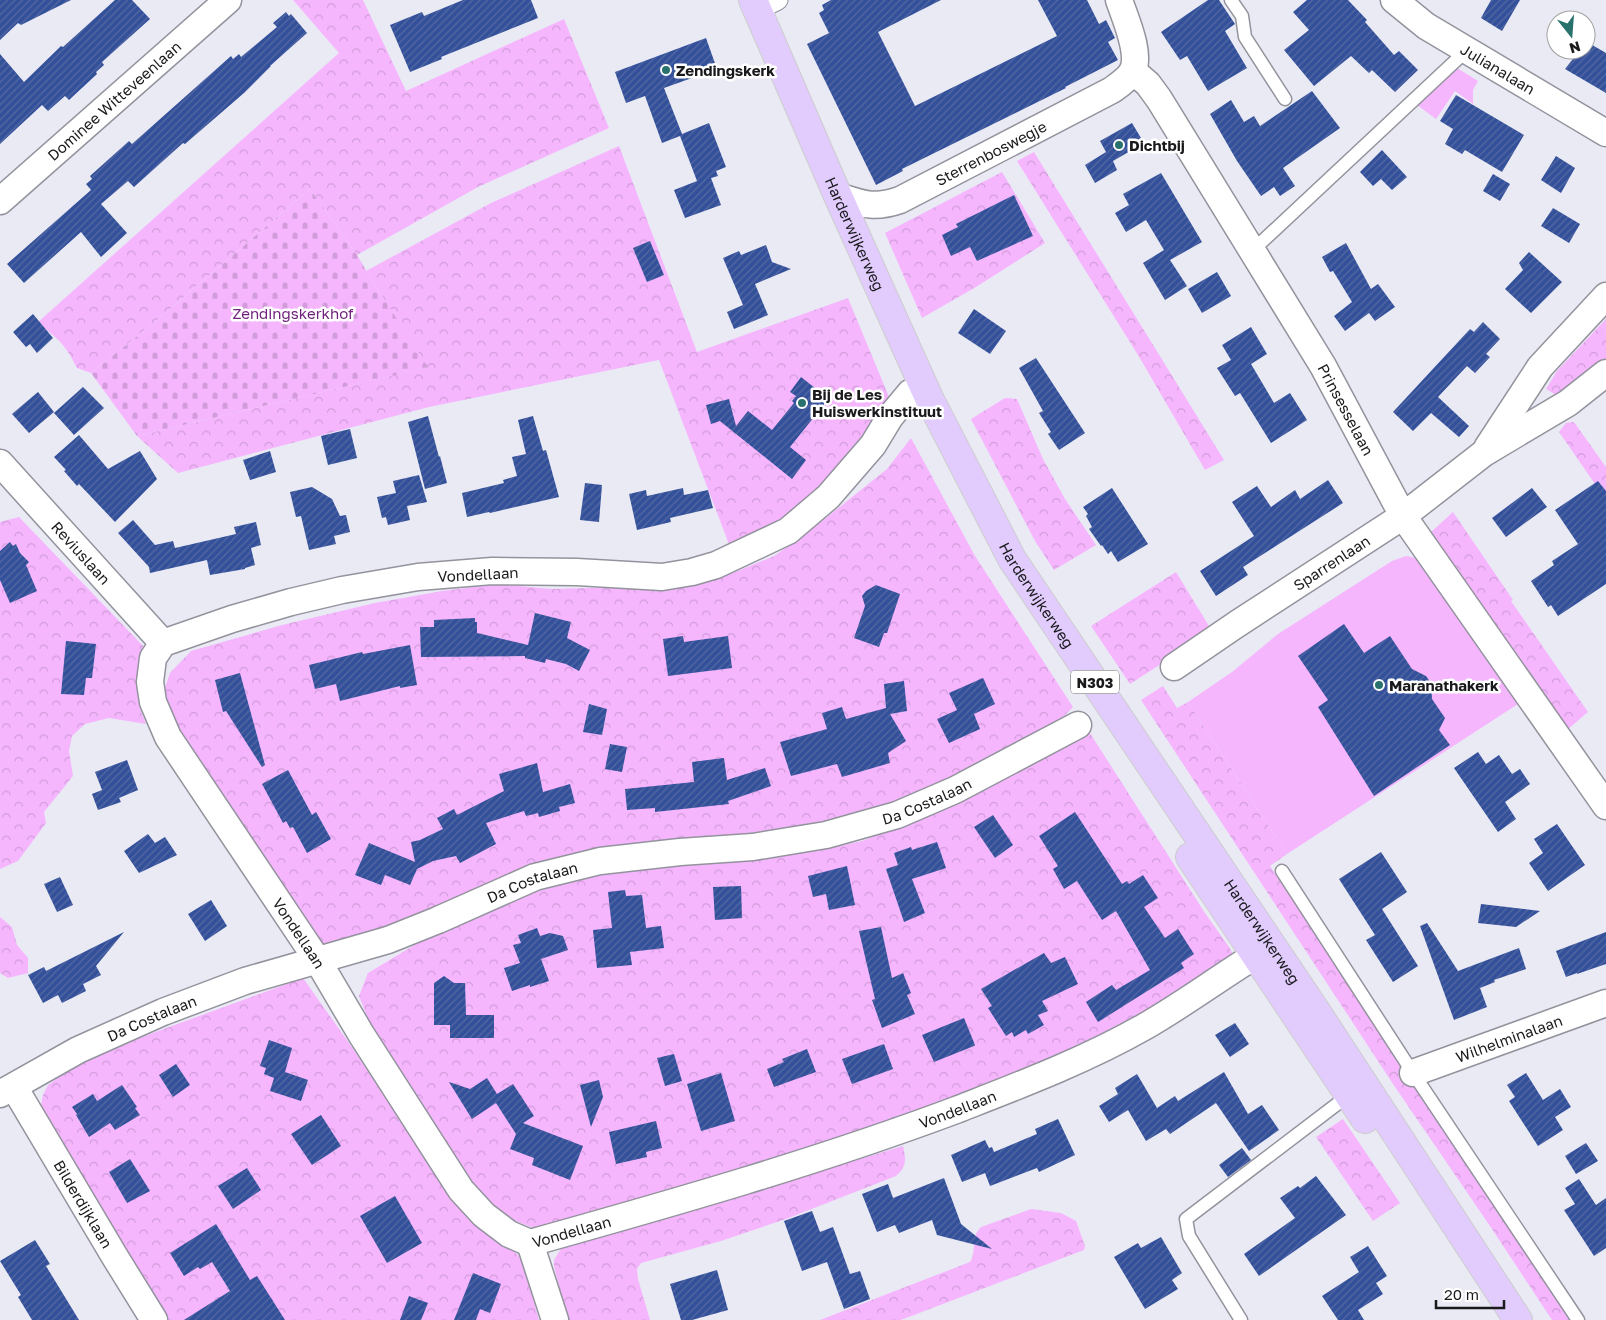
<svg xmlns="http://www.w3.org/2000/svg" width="1606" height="1320" font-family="'Golos Text',sans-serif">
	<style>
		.green { fill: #f5b6fe }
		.forest { fill: url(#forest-crowns) }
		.cemetery { fill: url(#cemetery-stones) }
		.building { fill: url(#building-hatch) }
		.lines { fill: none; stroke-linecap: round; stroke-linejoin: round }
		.service-casing { stroke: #93939d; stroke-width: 15 }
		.pedestrian-casing { stroke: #93939d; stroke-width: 21 }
		.minor-casing { stroke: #93939d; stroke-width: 29 }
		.primary-casing { stroke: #cdcdcd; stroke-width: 30 }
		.service { stroke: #fff; stroke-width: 12 }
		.pedestrian { stroke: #fff; stroke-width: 19 }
		.minor { stroke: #fff; stroke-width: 26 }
		.primary { stroke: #e1ccfd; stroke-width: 28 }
		.poi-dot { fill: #28716d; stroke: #fff; stroke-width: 2 }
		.labels { text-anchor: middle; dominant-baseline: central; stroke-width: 5; stroke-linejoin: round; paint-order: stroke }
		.shield { fill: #fff; stroke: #5f5f61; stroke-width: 1 }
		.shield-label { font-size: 14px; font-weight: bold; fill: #1a1a1d }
		.street-label { font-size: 15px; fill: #1a1a1d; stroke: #fff }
		.poi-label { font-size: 15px; font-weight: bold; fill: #1a1a1d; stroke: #fff; text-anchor: start }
		.park-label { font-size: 15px; fill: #70237c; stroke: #fff }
	</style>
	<defs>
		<pattern id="forest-crowns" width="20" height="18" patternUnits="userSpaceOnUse" patternTransform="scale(1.25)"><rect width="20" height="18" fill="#f5b6fe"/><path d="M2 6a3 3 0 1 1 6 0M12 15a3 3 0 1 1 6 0" fill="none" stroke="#d19cd9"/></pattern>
		<pattern id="cemetery-stones" width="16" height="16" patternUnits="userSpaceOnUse" patternTransform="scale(1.25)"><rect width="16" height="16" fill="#f5b6fe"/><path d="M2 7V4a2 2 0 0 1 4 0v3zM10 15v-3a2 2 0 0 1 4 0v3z" fill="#d19cd9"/></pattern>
		<pattern id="building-hatch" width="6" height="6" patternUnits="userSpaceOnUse" patternTransform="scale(1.25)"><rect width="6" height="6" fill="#33509a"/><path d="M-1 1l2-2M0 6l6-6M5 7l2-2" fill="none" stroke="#556aa2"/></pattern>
	</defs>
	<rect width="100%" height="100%" fill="#eaeaf5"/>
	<g class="green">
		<polygon points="1457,68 1478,81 1473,90 1473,104 1455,91 1436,119 1417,105"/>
		<polygon points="1406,556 1417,558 1518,704 1287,854 1188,702 1232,672 1278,634 1392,561"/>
	</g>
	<g class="forest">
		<path d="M 293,0 L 363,0 L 406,91 L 564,19 L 609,128 L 478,187 L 357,255 L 310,189 L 155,322 L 91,373 L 77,368 C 65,344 59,339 37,323 L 339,53 Z"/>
		<polygon points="619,146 697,352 848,298 889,397 843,467 778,521 730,547 659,360 429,407 178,473 137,436 427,367 366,271 491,203"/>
		<polygon points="1034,152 1224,460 1205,470 1138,355 1017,161"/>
		<polygon points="1002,172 1045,243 976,287 922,318 885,233"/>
		<polygon points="1606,319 1606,362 1567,390 1556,395 1546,389 1557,371"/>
		<polygon points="1005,398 1017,399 1043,459 1065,499 1096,545 1054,570 1035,541 971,419"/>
		<polygon points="1574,422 1606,467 1606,500 1559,432 1566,423"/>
		<polygon points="911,438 975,556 1073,707 1064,716 1027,739 926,791 854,816 765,836 636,843 588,850 497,880 337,948 318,952 171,720 164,690 170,673 191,651 282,625 375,603 442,591 498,584 552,589 691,585 740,570 774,556 806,534 887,469"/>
		<polygon points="1453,512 1513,600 1511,601 1588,712 1567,730 1430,533"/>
		<polygon points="19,517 146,649 137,690 140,709 146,724 109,718 85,724 72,736 69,751 73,776 44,812 46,823 18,861 0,869 0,522"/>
		<polygon points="1176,572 1212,631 1130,684 1091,626"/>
		<polygon points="1163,686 1177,708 1188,702 1287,854 1270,866 1422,1094 1570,1320 1552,1320 1492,1229 1395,1087 1141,700"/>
		<polygon points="1088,730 1205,913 1229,947 1235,958 1137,1022 920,1115 558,1225 534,1228 497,1214 471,1188 381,1052 359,996 368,973 431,935 549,884 599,870 748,859 816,851 862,841 959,803"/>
		<polygon points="0,917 12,927 17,945 28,958 28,973 8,978 0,973"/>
		<polygon points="303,978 356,1053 434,1173 459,1205 500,1237 522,1259 539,1320 163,1320 45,1124 41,1106 43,1095 48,1085 69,1070 120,1045"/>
		<polygon points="1343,1119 1400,1203 1373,1221 1316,1137"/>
		<path d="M 903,1146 C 906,1159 907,1167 896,1176 L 786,1219 L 721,1241 L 641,1263 L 637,1269 L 638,1279 L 650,1320 L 567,1320 L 554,1266 L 554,1260 L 562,1247 L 702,1207 Z"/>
		<path d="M 1031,1209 L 1061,1213 L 1076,1221 L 1085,1246 L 1084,1250 L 901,1320 L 820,1320 L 970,1262 C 977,1251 970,1237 981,1227 Z"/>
	</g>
	<polygon class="cemetery" points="310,189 357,255 371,279 428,367 137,436 91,373 155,322"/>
	<g class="building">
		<polygon points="0,0 71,0 21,25 18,23 0,40"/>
		<polygon points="115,0 132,0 150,19 102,62 104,65 96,72 97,74 69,100 65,96 48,111 42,105 0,144 0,54 24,82 61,46 63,47"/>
		<polygon points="463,0 531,0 538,18 441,57 442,59 410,72 390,25 422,12 424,16"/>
		<polygon points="831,0 941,0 878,32 915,106 1057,36 1038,0 1087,0 1099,24 1106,20 1115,38 1108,42 1118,60 1065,87 1066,88 902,169 903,171 876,185 807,44 829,33 819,13 824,10 822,5"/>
		<polygon points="1208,0 1219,0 1235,24 1225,31 1247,68 1208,91 1187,56 1180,60 1161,32"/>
		<polygon points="1307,0 1348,0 1367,20 1365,22 1394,55 1399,51 1418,70 1395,92 1372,70 1369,73 1351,56 1314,86 1284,50 1309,30 1293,12"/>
		<polygon points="1491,0 1520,0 1502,31 1481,18"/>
		<polygon points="286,12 289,16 291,14 307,33 270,66 271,66 244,93 185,144 183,143 134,187 128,181 101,204 127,233 101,257 81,232 24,283 7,264 91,190 86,184 92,179 90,176 129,141 132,144 231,56 233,59 239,54 241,57 277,27 273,23"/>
		<polygon points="706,38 717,69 664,88 682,134 709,123 726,167 716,171 718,176 711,178 721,205 685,218 674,190 697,181 680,136 662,143 645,96 626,103 615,72"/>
		<polygon points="1587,42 1606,53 1606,93 1565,69 1580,50 1586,50"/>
		<polygon points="1312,91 1340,128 1283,168 1295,186 1280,196 1274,187 1261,196 1237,161 1210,114 1231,100 1244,122 1254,116 1260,126"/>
		<polygon points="1456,95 1524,135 1502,172 1465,150 1462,154 1445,144 1453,129 1440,121"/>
		<polygon points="1132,123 1144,143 1113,161 1117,170 1095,183 1085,165 1106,152 1100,141"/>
		<polygon points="1382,150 1407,177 1392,190 1381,179 1373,186 1360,172"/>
		<polygon points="1556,156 1575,168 1561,193 1541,180"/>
		<polygon points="1161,173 1202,242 1170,260 1187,286 1165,300 1143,263 1164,250 1146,220 1126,232 1115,213 1129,205 1123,194"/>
		<polygon points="1493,174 1510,184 1500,201 1483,191"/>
		<polygon points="1014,195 1033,236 977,261 970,247 951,256 942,235 958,227 956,224"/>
		<polygon points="1553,208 1580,224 1569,243 1541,226"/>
		<polygon points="650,241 664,275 647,282 633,248"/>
		<polygon points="1346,243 1371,289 1378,284 1395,307 1375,321 1369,313 1345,331 1334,316 1352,302 1333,271 1330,272 1322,257"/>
		<polygon points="766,245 772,262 791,269 755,284 768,315 734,329 727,312 743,305 723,258 739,251 741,255"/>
		<polygon points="1529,252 1562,282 1531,313 1505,289 1523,270 1519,263"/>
		<polygon points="1217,272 1231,296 1202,313 1188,289"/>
		<polygon points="974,309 1006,331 990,354 958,333"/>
		<polygon points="33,314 53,338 37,353 30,344 26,347 13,332"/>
		<polygon points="1483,322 1500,339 1486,354 1490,357 1475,373 1467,366 1438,397 1469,426 1459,437 1431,413 1413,431 1393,412 1470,329 1474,332"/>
		<polygon points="1251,327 1267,354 1251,364 1274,403 1290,393 1307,420 1271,443 1240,393 1235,396 1217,368 1231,360 1222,345"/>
		<polygon points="1036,358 1085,433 1059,450 1048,434 1051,432 1039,413 1043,411 1019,368"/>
		<polygon points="801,377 820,392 818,396 826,402 790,447 806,460 792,479 720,421 711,424 706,405 729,399 736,426 748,411 772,430 794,403 792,401 796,396 790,392"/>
		<polygon points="83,387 104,408 74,435 54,413"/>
		<polygon points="38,392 54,412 29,433 12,414"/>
		<polygon points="428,416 439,457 440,456 447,483 425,489 408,422"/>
		<polygon points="533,416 543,451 546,450 559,497 490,513 489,512 467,517 462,493 504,483 503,480 517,476 512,457 526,454 518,420"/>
		<polygon points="350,429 357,458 328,465 321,436"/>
		<polygon points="79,435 108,469 140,451 157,479 115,522 79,484 77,486 64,471 66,470 54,457"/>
		<polygon points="270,451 276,472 250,480 243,460"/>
		<polygon points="419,475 427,502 407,506 410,520 388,525 386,517 382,518 377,497 396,493 393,481"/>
		<polygon points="1328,480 1343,503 1243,567 1248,575 1216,596 1200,571 1254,536 1232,502 1257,486 1271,507 1295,490 1300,499"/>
		<polygon points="1598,481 1606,491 1606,584 1558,616 1551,605 1548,607 1531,581 1554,565 1552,561 1578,544 1555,510"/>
		<polygon points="585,483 602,485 599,522 580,520"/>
		<polygon points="312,487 332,499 340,516 346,515 350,532 334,536 336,544 309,550 301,516 296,517 290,492"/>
		<polygon points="683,488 684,495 708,490 713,508 670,518 671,522 637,530 629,494 646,490 647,496"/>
		<polygon points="1112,488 1148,544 1118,562 1111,551 1108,554 1102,545 1101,546 1089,529 1092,527 1086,516 1088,514 1083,507"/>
		<polygon points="1532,488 1547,507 1506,537 1492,518"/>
		<polygon points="133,520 155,545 173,541 175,548 236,534 234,527 256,522 261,545 251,548 255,565 245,568 245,569 210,575 207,560 150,573 149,567 118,533"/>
		<polygon points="10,542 13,546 16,544 20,553 29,562 26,565 37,591 10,603 0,580 0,551"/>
		<polygon points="876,585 900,594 887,633 884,633 879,647 854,638 865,606 862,596 866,591"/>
		<polygon points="535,613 571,622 567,638 590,650 579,671 566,664 546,659 545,663 525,658 525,656 421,657 420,627 434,627 434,620 475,618 475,622 477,622 477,633 528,645"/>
		<polygon points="1344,624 1364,653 1390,636 1412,669 1426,676 1431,683 1432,699 1445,718 1439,730 1450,745 1374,796 1318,707 1328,700 1298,656"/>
		<polygon points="683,636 684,642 728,636 732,668 668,676 663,639"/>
		<polygon points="66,641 96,644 92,678 86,678 84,695 61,694"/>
		<polygon points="410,645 417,685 400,688 400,686 340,701 336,684 315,689 309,665 362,652 363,654"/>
		<polygon points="240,673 265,765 262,767 226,711 223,712 215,680"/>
		<polygon points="983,678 995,704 974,714 980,729 949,743 937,719 957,710 949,693"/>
		<polygon points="904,681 907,711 890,714 906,741 888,753 890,763 842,777 837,764 791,776 780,742 827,729 822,713 842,707 846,719 886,708 884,684"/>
		<polygon points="589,704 607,709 602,735 583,732"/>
		<polygon points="610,744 627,747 622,772 605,769"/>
		<polygon points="1478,752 1486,764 1499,755 1512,774 1520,769 1530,784 1505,802 1516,819 1498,832 1454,768"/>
		<polygon points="724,758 727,780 765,768 771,786 728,801 729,804 655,812 655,808 627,810 625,789 694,782 692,762"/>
		<polygon points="127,760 138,790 119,798 121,802 98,810 92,794 102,790 95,772"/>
		<polygon points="537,763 543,792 570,784 575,803 559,807 560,811 539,817 538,813 526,816 524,811 486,823 496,844 460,863 456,856 433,861 417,869 410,885 385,875 381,885 355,875 369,843 415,862 411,842 420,840 443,829 437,818 454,809 457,815 504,791 499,774"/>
		<polygon points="288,770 312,815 316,812 331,839 307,853 293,827 290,828 286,821 283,823 262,784"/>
		<polygon points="1075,812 1122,884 1127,881 1129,884 1143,875 1158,898 1144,907 1165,938 1178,929 1194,954 1181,963 1184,968 1098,1022 1086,1002 1112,985 1116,990 1150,970 1116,911 1102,920 1077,881 1064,889 1053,869 1058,866 1039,836"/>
		<polygon points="993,815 1013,845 995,858 974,827"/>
		<polygon points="1557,824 1585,865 1548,891 1529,863 1543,853 1534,839"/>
		<polygon points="148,834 155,843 165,837 177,855 139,873 124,851"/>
		<polygon points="937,842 946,868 912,879 925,913 904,922 886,869 898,865 894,853 911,847 912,850"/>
		<polygon points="1381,852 1407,892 1382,909 1418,966 1393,982 1366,940 1375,935 1339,879"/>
		<polygon points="847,866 855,905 829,910 826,894 813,897 808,876"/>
		<polygon points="60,877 73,905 57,912 44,884"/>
		<polygon points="741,886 742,918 715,920 713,887"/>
		<polygon points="625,890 626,896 642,895 646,928 661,926 664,948 630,952 632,965 597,968 593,930 612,928 608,892"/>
		<polygon points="211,900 227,926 205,941 188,914"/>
		<polygon points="1481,904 1540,911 1516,927 1478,923"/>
		<polygon points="1427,923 1458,971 1519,948 1526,969 1494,980 1495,982 1480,988 1487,1007 1454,1020 1420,926"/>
		<polygon points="881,927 892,978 903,973 911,993 907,995 915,1014 882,1028 872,1000 875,999 859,931"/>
		<polygon points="537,928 540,936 550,933 563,936 568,950 541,959 549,981 530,987 530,985 512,991 504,968 520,963 513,945 521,943 518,935"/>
		<polygon points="124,932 96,966 101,975 83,984 86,991 62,1003 58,995 43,1003 28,975 44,967 46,971"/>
		<polygon points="1606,932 1606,964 1577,974 1577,973 1566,977 1556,951"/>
		<polygon points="1044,953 1051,963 1065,957 1078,984 1042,1001 1048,1011 1038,1015 1044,1025 1028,1034 1026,1030 1014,1037 1012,1032 1006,1036 988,1008 992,1006 981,989"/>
		<polygon points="444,976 454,983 465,983 466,1015 494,1015 494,1038 450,1038 450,1025 434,1025 434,983"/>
		<polygon points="964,1018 975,1045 974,1046 934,1062 922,1035"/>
		<polygon points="1235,1023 1249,1044 1230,1057 1215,1035"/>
		<polygon points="269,1040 292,1048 285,1072 308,1080 301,1101 270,1091 274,1078 264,1074 266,1068 260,1066"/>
		<polygon points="884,1044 893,1069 852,1084 842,1059"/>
		<polygon points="807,1049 816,1072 774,1087 767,1069 784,1062 782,1059"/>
		<polygon points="674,1054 682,1081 665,1086 657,1058"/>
		<polygon points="176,1064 190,1085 173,1097 159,1075"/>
		<polygon points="1224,1072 1248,1114 1262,1105 1279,1130 1249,1151 1216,1103 1170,1134 1166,1129 1146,1141 1128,1110 1109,1122 1099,1106 1118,1094 1115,1088 1137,1074 1157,1108 1175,1096 1178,1101"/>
		<polygon points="721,1073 735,1121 701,1131 687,1084"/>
		<polygon points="1526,1073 1543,1100 1560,1089 1571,1107 1555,1117 1563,1130 1538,1146 1509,1101 1515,1097 1507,1085"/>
		<polygon points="487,1078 497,1094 513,1084 534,1116 523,1123 583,1146 570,1180 532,1165 534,1158 510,1149 516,1134 496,1103 472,1119 449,1082 470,1089"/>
		<polygon points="599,1080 603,1097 591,1127 580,1085"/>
		<polygon points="122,1085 137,1107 135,1108 140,1115 115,1130 110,1123 89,1137 76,1115 77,1114 72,1107 93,1094 97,1101"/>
		<polygon points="321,1115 341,1146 312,1165 291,1134"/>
		<polygon points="1058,1119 1075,1155 1039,1172 1037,1168 990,1186 985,1173 962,1182 951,1155 985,1140 989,1148 992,1147 994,1152 1037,1134 1035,1129"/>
		<polygon points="656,1121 662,1148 646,1152 647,1157 616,1164 609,1132"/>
		<polygon points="1586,1143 1598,1161 1576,1174 1565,1156"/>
		<polygon points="1242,1148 1251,1160 1228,1177 1219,1165"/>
		<polygon points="130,1159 150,1191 127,1203 109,1172"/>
		<polygon points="247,1168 261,1190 233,1209 218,1186"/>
		<polygon points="1316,1176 1346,1215 1259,1276 1244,1254 1295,1218 1280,1198 1298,1186 1300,1188"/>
		<polygon points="944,1178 961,1224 992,1249 937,1235 932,1220 899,1233 895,1225 877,1232 862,1194 888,1184 893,1198"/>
		<polygon points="1579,1179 1596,1205 1606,1198 1606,1248 1594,1256 1564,1210 1575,1204 1565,1188"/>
		<polygon points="395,1196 422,1243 387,1263 360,1216"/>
		<polygon points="812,1211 820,1232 833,1227 850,1274 860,1271 870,1299 844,1309 827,1262 802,1271 784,1221"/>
		<polygon points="216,1224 250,1280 257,1276 285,1320 184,1320 230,1291 212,1262 200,1269 198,1267 184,1276 170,1253"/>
		<polygon points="1161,1237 1182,1273 1172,1280 1178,1289 1145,1309 1114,1257 1138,1243 1141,1248"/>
		<polygon points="35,1240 50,1264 46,1266 79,1320 32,1320 18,1297 21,1295 0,1261"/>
		<polygon points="1368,1246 1387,1276 1376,1283 1383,1294 1358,1310 1364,1320 1338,1320 1322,1296 1359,1272 1350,1257"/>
		<polygon points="717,1270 728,1310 692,1320 681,1320 670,1284"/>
		<polygon points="473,1273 501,1284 490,1313 480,1309 476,1320 454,1320"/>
		<polygon points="409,1296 428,1303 421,1320 400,1320"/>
	</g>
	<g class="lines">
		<defs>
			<g id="service">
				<polyline points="1231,0 1242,16 1245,37 1285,99"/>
				<polyline points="1252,251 1466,51"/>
				<polyline points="1282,871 1413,1073 1578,1320"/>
				<polyline points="1241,1320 1189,1236 1186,1219 1349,1095"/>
			</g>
			<polyline id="pedestrian" points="770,4 778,0"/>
			<g id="minor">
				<path id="s1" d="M 1394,0 L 1426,26 L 1606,133"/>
				<path id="s2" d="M 1133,71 L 1148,84 L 1159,99 L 1323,366 L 1403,516 L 1606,806"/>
				<path id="s3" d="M 838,196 C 863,204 874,209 900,200 L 1112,90 C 1119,85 1128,79 1132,72 C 1142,55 1125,18 1119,0"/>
				<path id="s4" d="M 0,201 L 228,0"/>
				<path id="s5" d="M 910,393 L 890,417 L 873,445 L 828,497 L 788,531 L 716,565 L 692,572 L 662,577 L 577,572 L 492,571 L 418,577 L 342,590 L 291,602 L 232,619 L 163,643 L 153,658 L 150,682 L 153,702 L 168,737 L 318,961 L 361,1034 L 461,1190 L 484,1215 L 509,1234 L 530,1243 C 673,1203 817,1162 956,1110 C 1020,1085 1084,1061 1144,1027 C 1179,1007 1212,983 1245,962"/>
				<polyline points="1487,448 1540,367 1606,296"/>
				<path id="s6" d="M 0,463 L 163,643"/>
				<path id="s7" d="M 1174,667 L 1237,624 L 1403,516 L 1484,453 L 1568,403 L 1606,373"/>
				<path id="s8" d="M 1413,1073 L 1606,1003"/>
				<path id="s9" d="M 14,1087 L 115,1257 L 154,1320"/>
				<path id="s10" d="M 0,1094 L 78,1050 L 163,1012 L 245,981 L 388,940 L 438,920 L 535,877 L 600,861 L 680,852 L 753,847 L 826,835 L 897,815 L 955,790 L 1078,725"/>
				<polyline points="530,1243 555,1320"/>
			</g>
			<g id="primary">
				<path id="s11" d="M 753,0 L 838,196 L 929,398 L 1012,559 L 1314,1008 L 1518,1320"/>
				<polyline points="1190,857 1365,1119"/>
			</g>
		</defs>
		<use href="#service" class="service-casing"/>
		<use href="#pedestrian" class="pedestrian-casing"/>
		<use href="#minor" class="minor-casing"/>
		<use href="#primary" class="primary-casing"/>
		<use href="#service" class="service"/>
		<use href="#pedestrian" class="pedestrian"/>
		<use href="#minor" class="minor"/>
		<use href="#primary" class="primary"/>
	</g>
	<g class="poi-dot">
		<circle cx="666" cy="70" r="5"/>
		<circle cx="1119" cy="145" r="5"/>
		<circle cx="802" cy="403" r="5"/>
		<circle cx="1379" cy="685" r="5"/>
	</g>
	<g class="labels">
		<rect class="shield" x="1071" y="670.5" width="48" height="23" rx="4"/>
		<g class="shield-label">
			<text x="1095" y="682">N303</text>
		</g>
		<g class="street-label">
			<text stroke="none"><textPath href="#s1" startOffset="125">Julianalaan</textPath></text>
			<text stroke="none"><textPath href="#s4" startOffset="152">Dominee Witteveenlaan</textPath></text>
			<text stroke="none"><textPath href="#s3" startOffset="166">Sterrenboswegje</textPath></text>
			<text stroke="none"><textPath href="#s11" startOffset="255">Harderwijkerweg</textPath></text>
			<text stroke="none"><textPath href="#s2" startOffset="401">Prinsesselaan</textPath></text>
			<text stroke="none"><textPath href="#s6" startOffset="121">Reviuslaan</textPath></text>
			<text stroke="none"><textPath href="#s7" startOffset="189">Sparrenlaan</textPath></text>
			<text transform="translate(478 574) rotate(-3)">Vondellaan</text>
			<text stroke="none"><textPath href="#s11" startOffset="660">Harderwijkerweg</textPath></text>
			<text stroke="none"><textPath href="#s10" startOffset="980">Da Costalaan</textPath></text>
			<text stroke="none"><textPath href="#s10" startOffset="575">Da Costalaan</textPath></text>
			<text stroke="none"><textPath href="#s11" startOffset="1065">Harderwijkerweg</textPath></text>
			<text stroke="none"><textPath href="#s5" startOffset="1165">Vondellaan</textPath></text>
			<text stroke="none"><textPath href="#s10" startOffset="170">Da Costalaan</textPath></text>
			<text stroke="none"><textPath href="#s8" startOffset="102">Wilhelminalaan</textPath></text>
			<text stroke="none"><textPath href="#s5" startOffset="2005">Vondellaan</textPath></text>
			<text stroke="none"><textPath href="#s9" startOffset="136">Bilderdijklaan</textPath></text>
			<text stroke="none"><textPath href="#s5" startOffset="1600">Vondellaan</textPath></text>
		</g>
		<g class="poi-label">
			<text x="676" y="70">Zendingskerk</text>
			<text x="1129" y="145">Dichtbij</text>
			<text x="812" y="394">Bij de Les<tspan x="812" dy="17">Huiswerkinstituut</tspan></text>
			<text x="1389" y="685">Maranathakerk</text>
		</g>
		<g class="park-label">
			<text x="293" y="313">Zendingskerkhof</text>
		</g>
	</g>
	<g transform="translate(1571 35) rotate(163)"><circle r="24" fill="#ffffff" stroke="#a3a3a5"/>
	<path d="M0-4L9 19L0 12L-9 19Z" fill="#28716d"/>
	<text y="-8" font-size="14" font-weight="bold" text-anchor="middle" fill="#1a1a1d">N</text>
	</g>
	<path d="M1436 1300v8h68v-8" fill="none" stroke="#1a1a1d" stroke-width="2.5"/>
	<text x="1444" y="1300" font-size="15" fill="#1a1a1d" stroke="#ffffff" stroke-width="4" paint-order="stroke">20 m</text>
</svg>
